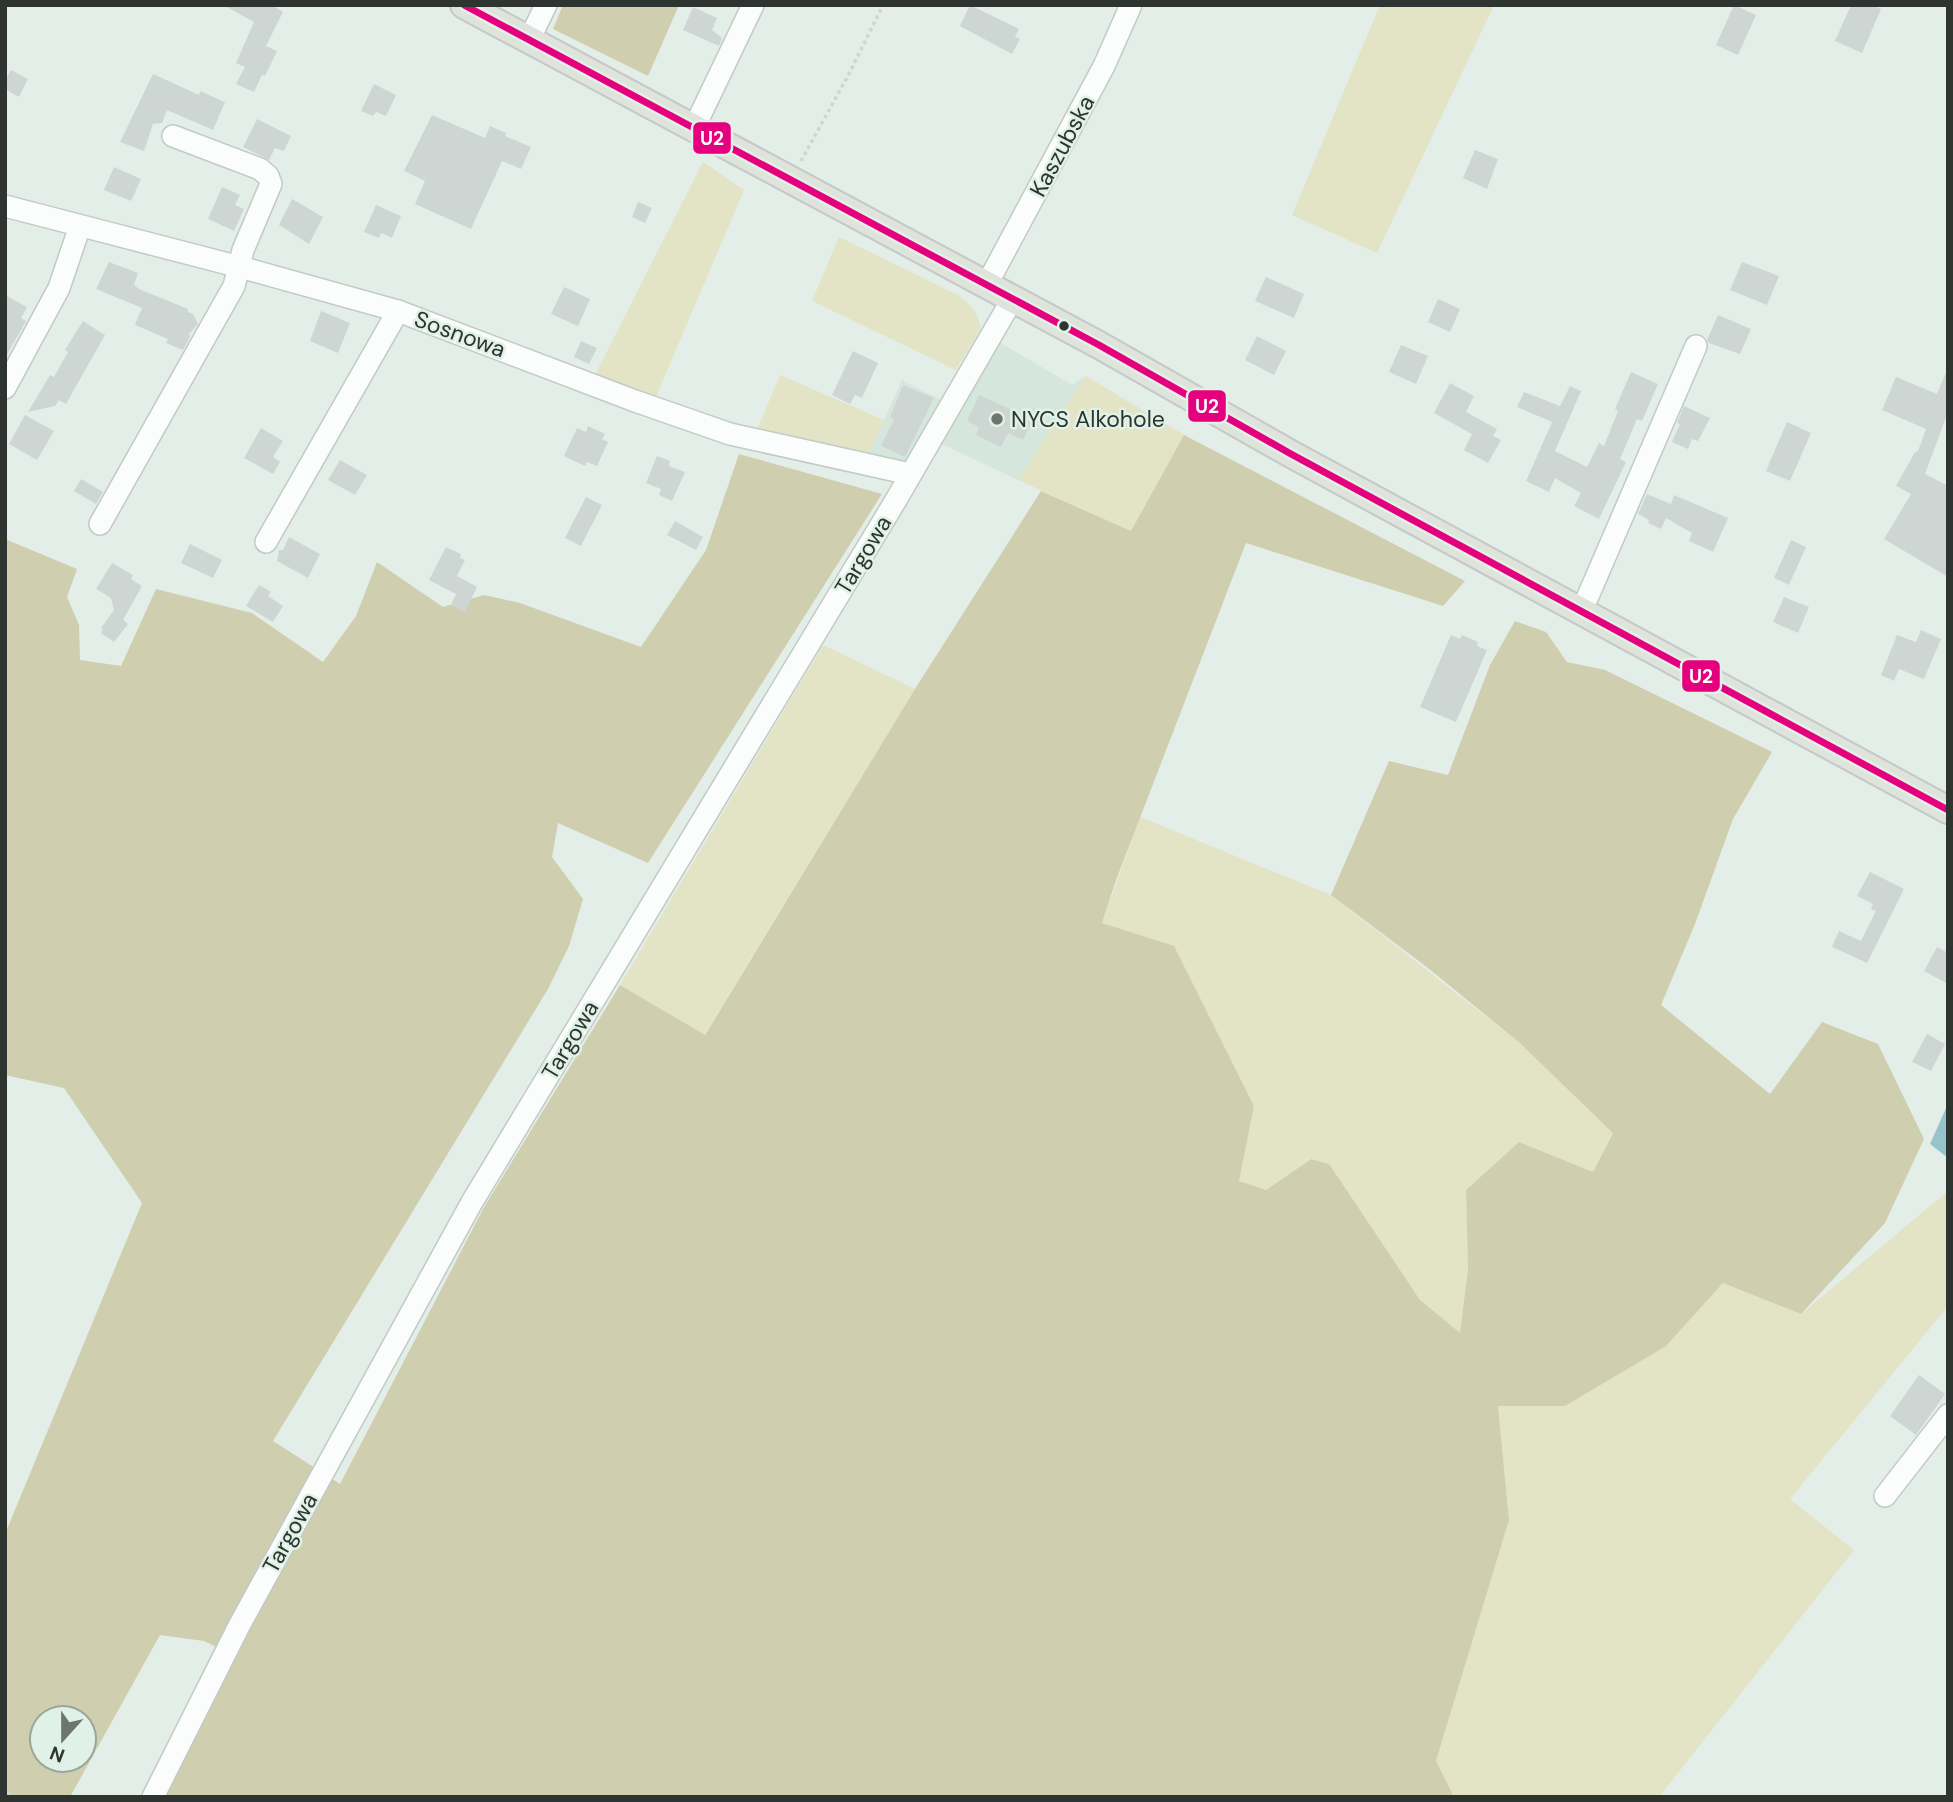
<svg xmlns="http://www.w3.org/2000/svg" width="1953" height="1802" font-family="'DM Sans',sans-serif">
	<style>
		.built { fill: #d5e7dc }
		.green { fill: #e3e3c5 }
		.forest { fill: #cfceaf; fill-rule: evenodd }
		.water { fill: #95c4cd }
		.building { fill: #ced6d3 }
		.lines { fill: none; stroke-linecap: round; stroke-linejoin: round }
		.minor-casing { stroke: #c2cac5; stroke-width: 24 }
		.major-casing { stroke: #c4c8c6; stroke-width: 30 }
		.path { stroke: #d1d4d3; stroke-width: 3.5; stroke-dasharray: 3.5 3.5; stroke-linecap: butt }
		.minor { stroke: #fbfcfc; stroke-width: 21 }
		.major { stroke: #dee3db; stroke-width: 26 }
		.bus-1-casing { stroke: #e0f2e7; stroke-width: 12 }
		.bus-1 { stroke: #e5007d; stroke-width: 7 }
		.bus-dot { fill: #2e3430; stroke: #e0f2e7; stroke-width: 2.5 }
		.poi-dot { fill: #6e7570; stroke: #e0f2e7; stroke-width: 2.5 }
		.labels { text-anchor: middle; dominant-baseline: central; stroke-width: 5; stroke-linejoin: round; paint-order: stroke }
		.street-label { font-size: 23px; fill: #2e3430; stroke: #e0f2e7 }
		.poi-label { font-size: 23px; fill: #2e3430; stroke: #e0f2e7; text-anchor: start }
		.line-badge { stroke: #e0f2e7; stroke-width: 2.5 }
		.badge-label { font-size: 19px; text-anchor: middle; font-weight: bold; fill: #fff }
	</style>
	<rect width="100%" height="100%" fill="#e4eee8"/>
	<g class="built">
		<polygon points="994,339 1072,385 1086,376 1018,480 933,440"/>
		<polygon points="902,380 941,400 908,460 900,461 868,455"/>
	</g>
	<g class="green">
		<polygon points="1380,5 1494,5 1377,253 1292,215"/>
		<polygon points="703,162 744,190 655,399 594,377"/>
		<path d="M 839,237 L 958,295 C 972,305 977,311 981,328 L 956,370 L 812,301 Z"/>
		<polygon points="780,375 884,420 868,455 756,432"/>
		<polygon points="1086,376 1184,435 1131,531 1018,480"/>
		<polygon points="823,645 915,689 704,1035 620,985"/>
		<polygon points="1140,817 1331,895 1521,1044 1613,1132 1593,1172 1519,1142 1466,1190 1468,1269 1460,1334 1420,1300 1328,1164 1310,1159 1266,1190 1239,1181 1254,1106 1174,947 1102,923"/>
		<polygon points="1948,1191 1948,1306 1790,1499 1854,1550 1659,1797 1454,1797 1436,1761 1509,1520 1498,1405 1666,1346 1723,1283 1801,1314"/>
	</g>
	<g class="forest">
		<polygon points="563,5 679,5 648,76 553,29"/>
		<path d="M 1184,435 L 1465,581 L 1443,606 L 1246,543 L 1116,880 L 1102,923 L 1174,946 L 1254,1106 L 1239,1181 L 1266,1190 L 1311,1159 L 1329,1164 L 1420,1300 L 1460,1333 L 1468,1269 L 1466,1190 L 1519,1142 L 1593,1172 L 1613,1133 L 1521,1044 L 1428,968 L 1331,895 L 1389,761 L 1448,775 L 1490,665 L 1515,621 L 1546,632 L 1567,662 L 1605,670 L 1772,752 L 1733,819 L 1695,924 L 1661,1005 L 1770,1094 L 1822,1022 L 1878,1044 L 1924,1139 L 1885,1223 L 1801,1314 L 1723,1283 L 1666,1346 L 1565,1406 L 1498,1406 L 1509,1520 L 1436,1761 L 1454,1797 L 162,1797 L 197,1723 L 237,1657 L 204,1641 L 160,1635 L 70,1797 L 5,1797 L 5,1534 L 142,1203 L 64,1088 L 5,1075 L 5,539 L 77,569 L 67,597 L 79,625 L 80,660 L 121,666 L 156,589 L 252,613 L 323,662 L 356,616 L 377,562 L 443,607 L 484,595 L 520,603 L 641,647 L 706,550 L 739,454 L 882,494 L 648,863 L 558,823 L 552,857 L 583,899 L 569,946 L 548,989 L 273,1441 L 340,1484 L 483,1209 L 620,985 L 705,1035 L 915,689 L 1041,491 L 1131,531 ZM 42,1718 L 84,1718 L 84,1760 L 42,1760 Z"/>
	</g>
	<polygon class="water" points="1947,1106 1948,1106 1948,1158 1930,1144"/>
	<g class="building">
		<polygon points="223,5 272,5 283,12 266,46 277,51 265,76 262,75 254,92 236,84 245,67 236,63 254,22"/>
		<polygon points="970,5 1019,29 1015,37 1020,39 1012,54 960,26"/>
		<polygon points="1734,5 1756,15 1738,55 1716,45"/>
		<polygon points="1851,5 1872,5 1881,9 1862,53 1835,41"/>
		<polygon points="693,7 717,18 712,30 722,38 719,46 683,30"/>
		<polygon points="11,70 28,79 19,97 5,89 5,81"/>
		<polygon points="153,74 199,95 200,91 225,102 213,130 167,110 162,123 153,124 144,151 120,142"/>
		<polygon points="374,84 396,95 386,116 376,112 373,116 361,111"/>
		<polygon points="432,115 485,138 490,126 506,133 505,136 531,147 521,169 502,161 471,229 415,204 425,181 404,171"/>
		<polygon points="257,119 291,136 284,151 275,148 269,160 243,147"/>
		<polygon points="1475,150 1498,159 1487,189 1463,178"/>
		<polygon points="114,167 141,179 131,201 104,190"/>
		<polygon points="222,187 240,195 235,205 244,209 234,231 208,219"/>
		<polygon points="292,199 323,217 309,244 279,225"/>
		<polygon points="638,202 652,208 645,223 632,217"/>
		<polygon points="376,205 401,216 392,238 381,233 379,238 364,232"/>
		<polygon points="109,262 138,273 134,285 139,289 188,309 188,312 193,314 198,324 189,334 190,337 183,350 166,343 168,339 135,325 142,308 96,289"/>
		<polygon points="1742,262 1779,276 1767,305 1730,290"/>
		<polygon points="1266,277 1304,294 1294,318 1255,301"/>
		<polygon points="564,287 590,299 578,326 551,314"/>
		<polygon points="5,295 27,307 21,318 26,321 5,358"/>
		<polygon points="1438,299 1460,309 1450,332 1428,322"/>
		<polygon points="321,311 350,323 338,353 310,341"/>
		<polygon points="1718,315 1751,329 1740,354 1709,343 1707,340"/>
		<polygon points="83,321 105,335 66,404 59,400 55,406 28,412 50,375 54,377 68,352 65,350"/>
		<polygon points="1257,336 1286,351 1274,375 1245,360"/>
		<polygon points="581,341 597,348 589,364 574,357"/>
		<polygon points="1401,345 1428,356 1416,384 1389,372"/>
		<polygon points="853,351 878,363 862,398 855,395 850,404 832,395"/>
		<polygon points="1947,370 1948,412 1925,474 1948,486 1948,577 1884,539 1911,494 1896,486 1915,452 1918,451 1926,429 1882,410 1896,377 1937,394"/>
		<polygon points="1631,372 1658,384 1642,421 1637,419 1620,459 1626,462 1599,519 1574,506 1581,493 1555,478 1549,492 1526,481 1552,422 1517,407 1524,392 1560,406 1570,386 1581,391 1555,451 1587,467 1599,443 1604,446 1618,411 1615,409"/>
		<polygon points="1450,383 1474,396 1466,412 1497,429 1493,436 1501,440 1488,463 1464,450 1472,434 1434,413"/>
		<polygon points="903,385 934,398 905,457 881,446 894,419 890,417"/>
		<polygon points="979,395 1025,416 1031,424 1023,440 1008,433 1001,447 976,435 979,427 967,421"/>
		<polygon points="1684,406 1710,418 1698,441 1692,439 1688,449 1672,442 1680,424 1677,423"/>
		<polygon points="25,415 54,431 37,460 9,444"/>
		<polygon points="1787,422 1811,433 1790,481 1766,471"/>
		<polygon points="588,426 605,434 602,439 608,442 597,466 587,462 585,466 564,456 577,428 586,432"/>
		<polygon points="261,428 283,441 273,457 280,462 273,474 244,458"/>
		<polygon points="657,456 670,461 669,466 685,472 672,501 659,495 661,489 646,483"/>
		<polygon points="340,460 367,475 355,495 328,480"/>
		<polygon points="81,479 103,492 96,504 74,491"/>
		<polygon points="1647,494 1671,504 1674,495 1728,518 1713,552 1689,541 1692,533 1666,518 1661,529 1648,523 1649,520 1638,514"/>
		<polygon points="586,497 602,505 581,546 565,538"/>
		<polygon points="675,521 703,537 696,550 667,535"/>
		<polygon points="289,537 320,554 308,578 277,561 279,550 283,550"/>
		<polygon points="1791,540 1806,547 1789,585 1774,578"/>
		<polygon points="190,544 222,560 213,578 181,563"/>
		<polygon points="446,547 461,554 460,558 465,560 457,576 477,587 465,612 451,605 456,594 429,580"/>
		<polygon points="112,563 133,575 131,579 142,586 123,620 128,624 114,642 101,633 103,630 101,628 114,610 111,598 96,589"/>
		<polygon points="259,585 271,592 268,596 283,606 273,622 246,606"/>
		<polygon points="1784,597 1809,607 1798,633 1773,622"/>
		<polygon points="1921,630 1941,639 1924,679 1899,669 1894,681 1881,675 1897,635 1916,642"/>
		<polygon points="1451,635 1460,639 1462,635 1478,642 1477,646 1487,650 1456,722 1420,707"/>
		<polygon points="1870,872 1904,889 1867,963 1832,947 1839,931 1861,941 1876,911 1871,909 1873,904 1857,896"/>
		<polygon points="1937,947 1948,953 1948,984 1924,971"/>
		<polygon points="1927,1034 1945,1044 1931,1071 1912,1062"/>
		<polygon points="1919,1375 1945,1394 1916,1435 1890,1416"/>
	</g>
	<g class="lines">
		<defs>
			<g id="minor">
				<polyline points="529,40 546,5"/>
				<polyline points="694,128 753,5"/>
				<polyline points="5,206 240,267 398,311 635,401 730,434 910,474"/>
				<polyline points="987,284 1104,66 1131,5"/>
				<polyline points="5,388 59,288 80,226"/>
				<polyline points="100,524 234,286 243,250 271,184 268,176 260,169 173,136"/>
				<polyline points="266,542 398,311"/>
				<polyline points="1582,610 1696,346"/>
				<polyline points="1885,1496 1948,1415"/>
				<polyline points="153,1797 240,1624 472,1202 896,500 1013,298"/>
			</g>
			<polyline id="major" points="464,5 1099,345 1291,454 1948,810"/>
		</defs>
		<use href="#minor" class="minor-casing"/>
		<use href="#major" class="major-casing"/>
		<g class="path">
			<polyline points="801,161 850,72 883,5"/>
			<polyline points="5,1785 11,1797"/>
		</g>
		<use href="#minor" class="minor"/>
		<use href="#major" class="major"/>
		<defs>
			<polyline id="bus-1" points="464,5 1099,345 1291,454 1948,810"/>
		</defs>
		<use href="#bus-1" class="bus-1-casing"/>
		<use href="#bus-1" class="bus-1"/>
	</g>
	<circle class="bus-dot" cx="1064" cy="326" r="6"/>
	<circle class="poi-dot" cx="997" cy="419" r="7"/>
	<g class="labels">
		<g class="street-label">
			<text transform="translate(1062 146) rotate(-62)">Kaszubska</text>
			<text transform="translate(460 334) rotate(20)">Sosnowa</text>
			<text transform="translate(863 555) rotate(-59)">Targowa</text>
			<text transform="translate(570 1040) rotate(-59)">Targowa</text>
			<text transform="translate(290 1533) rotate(-61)">Targowa</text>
		</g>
		<g class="poi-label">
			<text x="1011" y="419">NYCS Alkohole</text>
		</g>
	</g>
	<g class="line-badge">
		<rect x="692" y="121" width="40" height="34" rx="7" fill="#e5007d"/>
		<rect x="1187" y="389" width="40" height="34" rx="7" fill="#e5007d"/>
		<rect x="1681" y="659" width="40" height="34" rx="7" fill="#e5007d"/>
	</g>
	<g class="badge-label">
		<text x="712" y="145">U2</text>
		<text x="1207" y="413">U2</text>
		<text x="1701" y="683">U2</text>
	</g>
	<rect width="1953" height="1802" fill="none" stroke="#2e3430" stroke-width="14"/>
	<g transform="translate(63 1739) rotate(201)"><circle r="33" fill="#e0f2e7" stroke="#99a69e" stroke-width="2"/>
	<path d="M0-5L12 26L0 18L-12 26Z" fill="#6e7570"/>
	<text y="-10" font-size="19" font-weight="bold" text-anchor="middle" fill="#2e3430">N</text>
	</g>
</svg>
